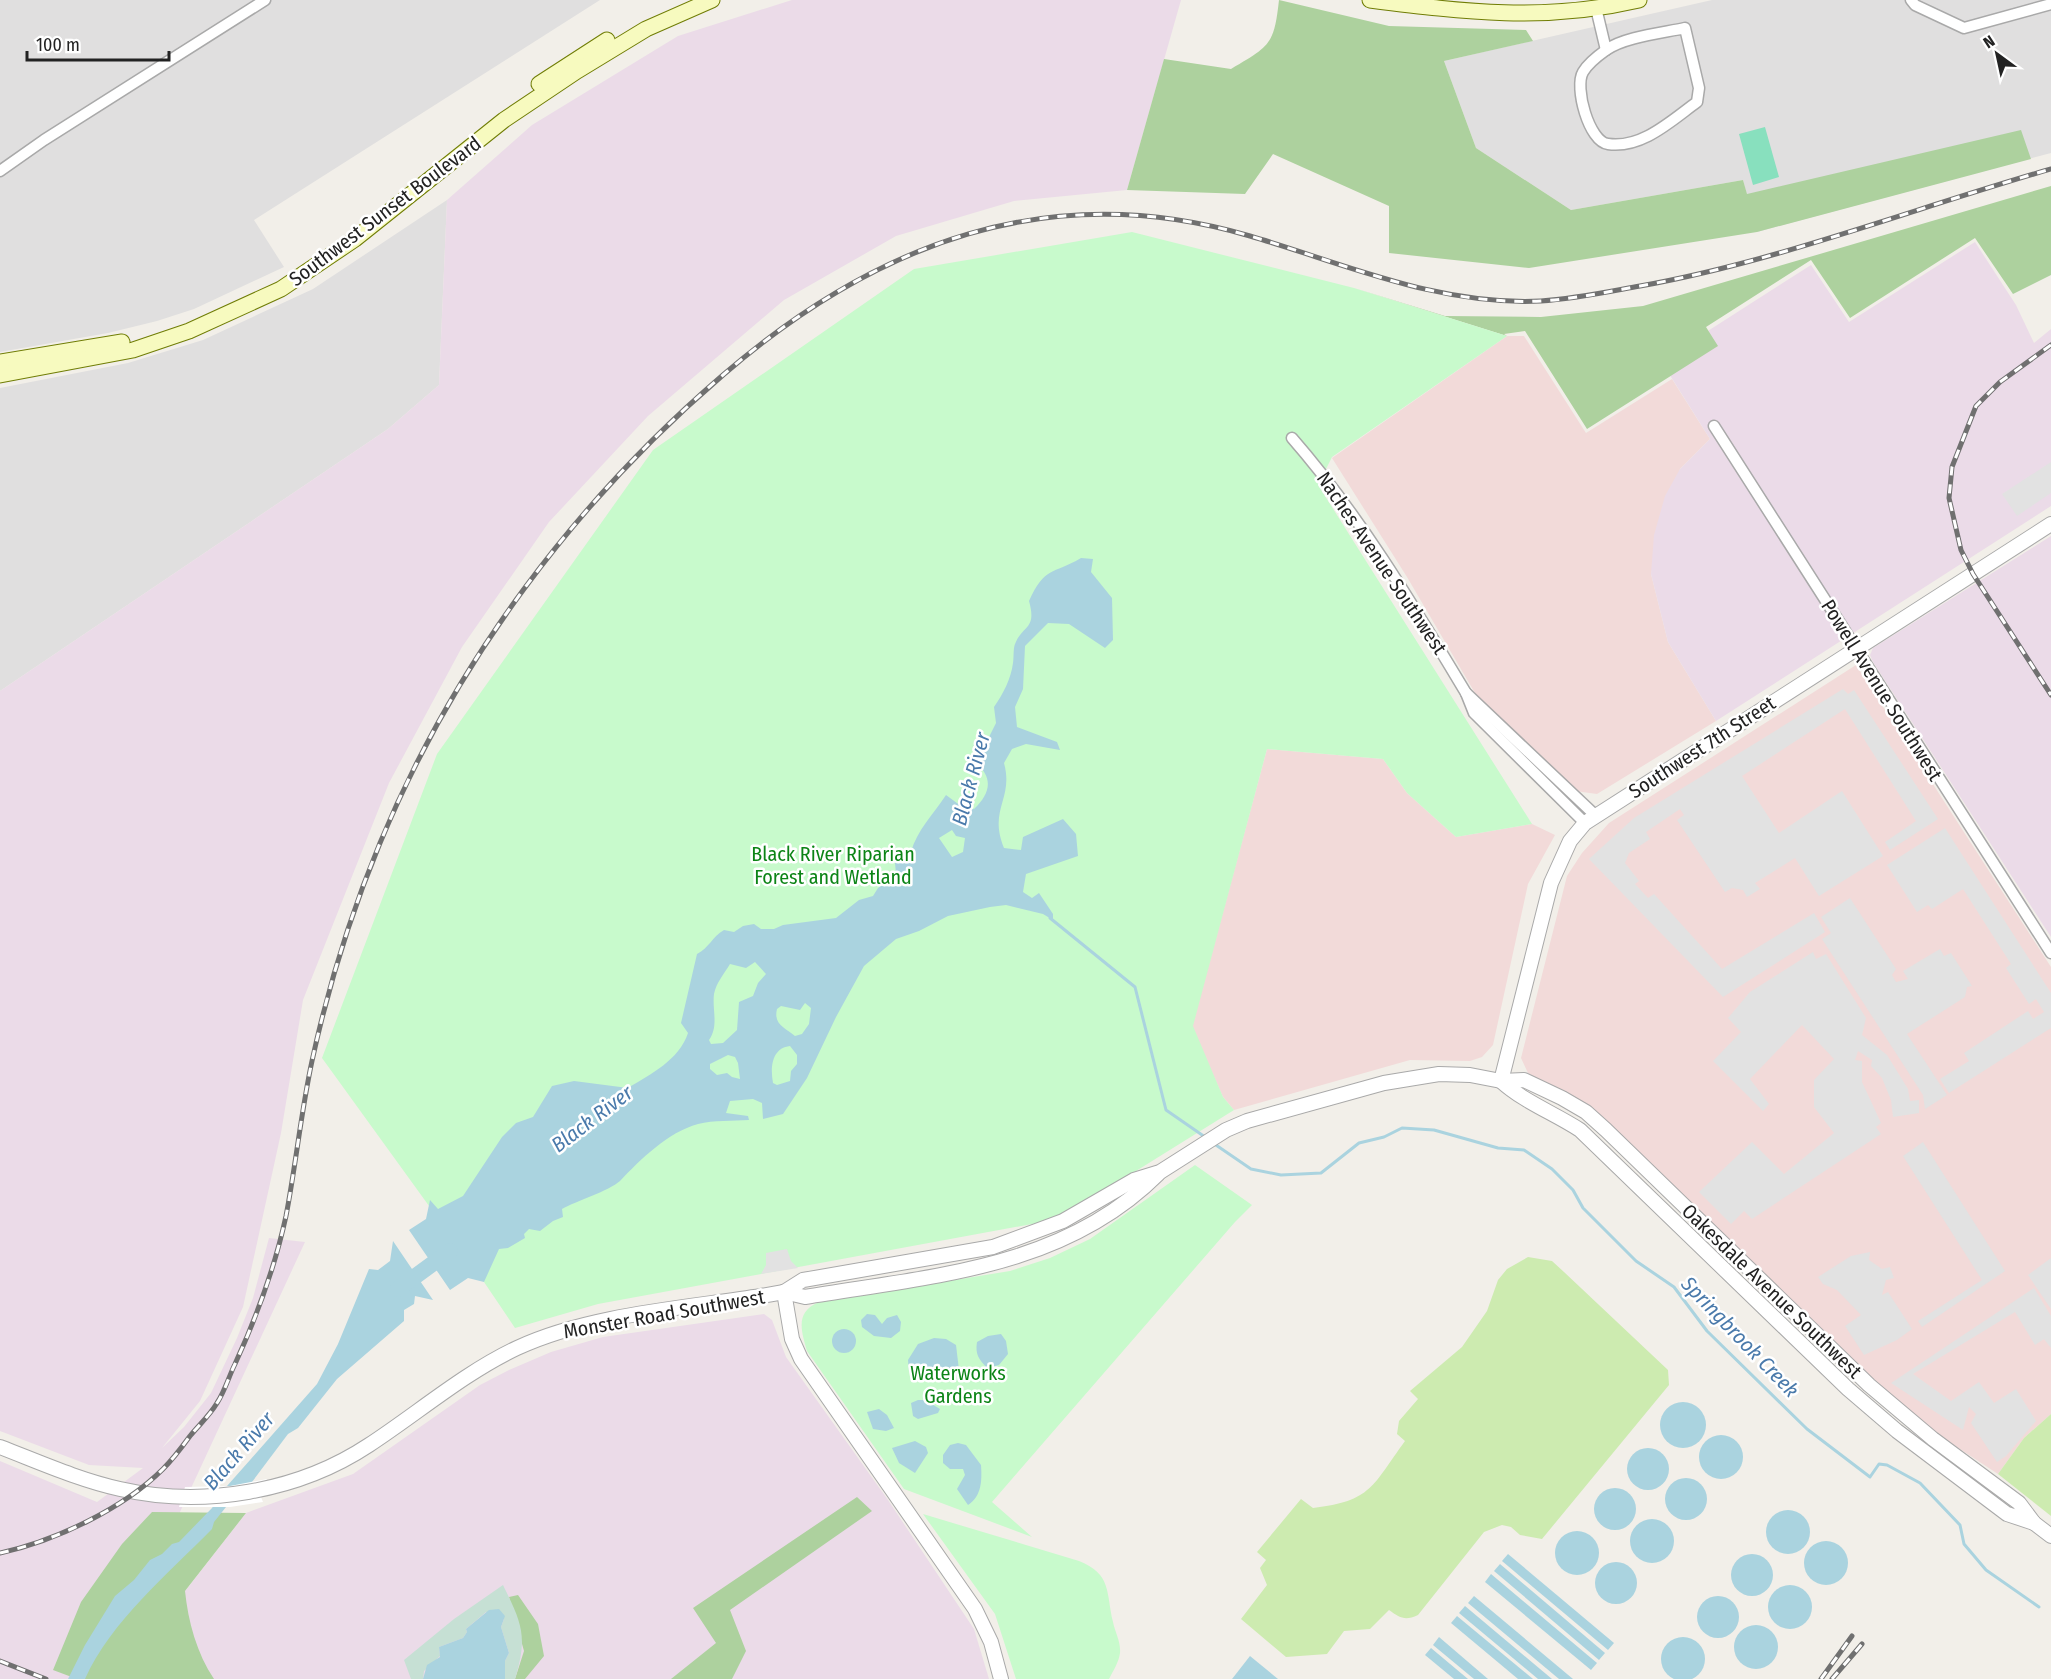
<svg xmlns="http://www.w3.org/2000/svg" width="2051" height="1679" font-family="'Fira Sans Condensed',sans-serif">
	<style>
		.residential { fill: #e0dfdf }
		.commercial { fill: #f2dad9 }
		.industrial { fill: #ebdbe8 }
		.grass { fill: #cdebb0 }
		.forest { fill: #add19e }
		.wetland { fill: #c6e0d4 }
		.park { fill: #c8facc }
		.pitch { fill: #88e0be }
		.parking { fill: #e2e2e2 }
		.water { fill: #aad3df; fill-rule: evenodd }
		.pier { fill: #fff }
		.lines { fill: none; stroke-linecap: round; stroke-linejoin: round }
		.stream { stroke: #aad3df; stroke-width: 3 }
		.river { stroke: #aad3df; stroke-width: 16 }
		.minor-casing { stroke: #a9a9a9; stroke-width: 13 }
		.tertiary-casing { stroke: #a9a9a9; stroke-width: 16 }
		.secondary-casing { stroke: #707d05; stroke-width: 17 }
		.minor { stroke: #fff; stroke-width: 10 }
		.tertiary { stroke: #fff; stroke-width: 14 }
		.secondary { stroke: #f7fabf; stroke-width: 15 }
		.rail-casing { stroke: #707070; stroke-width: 5 }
		.rail { stroke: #fff; stroke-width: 3; stroke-dasharray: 9; stroke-linecap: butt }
		.labels { text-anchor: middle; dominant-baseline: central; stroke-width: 5; stroke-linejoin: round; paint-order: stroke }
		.street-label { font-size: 20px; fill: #222; stroke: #fff }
		.park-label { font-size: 20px; fill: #0c8416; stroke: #fff }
		.water-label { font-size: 21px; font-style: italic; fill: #4a7aab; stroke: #fff }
	</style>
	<rect width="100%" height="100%" fill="#f2efe9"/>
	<g class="residential">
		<polygon points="0,0 600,0 254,220 284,267 194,309 157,321 108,333 0,352"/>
		<polygon points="1712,0 2051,0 2051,153 1757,232 1743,180 1571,210 1476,148 1444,61"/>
		<polygon points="447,200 439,385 388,429 0,691 0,388 128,363 203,340 313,289"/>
	</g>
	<g class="commercial">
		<polygon points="1507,336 1524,336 1586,433 1672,379 1710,439 1680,469 1651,574 1668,642 1716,721 1597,794 1575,791 1482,705 1407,577 1332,458"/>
		<polygon points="1856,665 2051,967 2051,1414 2024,1438 1998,1474 1902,1411 1603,1120 1528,1073 1521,1058 1567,876 1582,853 1609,823"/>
		<polygon points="1267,749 1383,759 1407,793 1456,837 1532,824 1555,835 1528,884 1493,1045 1482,1057 1470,1061 1410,1060 1234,1110 1223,1097 1192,1027"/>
	</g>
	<g class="industrial">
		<polygon points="792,0 1181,0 1127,190 1014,201 896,236 784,300 648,416 549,522 462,647 389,783 303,1000 281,1133 243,1307 200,1401 162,1448 184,1427 211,1393 237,1338 253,1298 269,1238 305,1242 180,1512 186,1590 246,1513 353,1474 480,1385 509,1370 551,1352 603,1337 764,1314 772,1320 786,1357 888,1500 974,1629 989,1679 0,1679 0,1461 97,1502 143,1468 89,1465 0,1431 0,691 388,429 439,385 447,200 532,125 678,36"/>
		<polygon points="1975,242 2016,305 2034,343 2051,329 2051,506 1716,721 1668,642 1651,574 1654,535 1665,496 1680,469 1710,439 1661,361 1811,265 1849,322"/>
		<polygon points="2051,536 2051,937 1873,662 1870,655 1873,648"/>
	</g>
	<g class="grass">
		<path d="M 1528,1257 L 1552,1261 L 1564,1272 L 1668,1370 L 1669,1385 L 1542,1539 L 1520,1535 L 1511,1527 L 1502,1525 L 1484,1532 L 1418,1615 C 1405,1621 1400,1618 1389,1610 L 1370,1629 L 1344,1631 L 1327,1654 L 1286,1657 L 1241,1619 L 1267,1585 L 1260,1568 L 1266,1560 L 1257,1552 L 1301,1499 L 1313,1508 C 1372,1501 1372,1486 1405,1441 L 1397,1434 L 1399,1421 L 1418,1399 L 1410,1391 L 1462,1347 L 1487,1311 L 1498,1280 L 1507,1269 Z"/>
		<polygon points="2051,1414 2051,1516 1998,1474 2024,1438"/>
	</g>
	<g class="forest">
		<path d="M 1279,0 L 1389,26 L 1526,30 L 1533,41 L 1444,61 L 1476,148 L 1571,210 L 1743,180 L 1747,194 L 2021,130 L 2031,159 L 1757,232 L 1529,268 L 1389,253 L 1389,206 L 1273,154 L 1245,194 L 1127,190 L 1164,59 L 1231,69 C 1270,46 1274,45 1279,0 Z"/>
		<polygon points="2051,186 2051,275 2013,294 1975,238 1850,318 1811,260 1706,327 1718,346 1587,429 1525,331 1504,334 1507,336 1354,288 1445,316 1541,317 1643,306"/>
		<polygon points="857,1497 872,1511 730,1610 746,1651 732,1679 671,1679 716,1643 693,1608"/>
		<path d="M 152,1512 L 246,1513 L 185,1591 C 188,1621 197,1654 214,1679 L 77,1679 L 53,1670 L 81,1602 L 122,1544 Z"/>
		<polygon points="518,1595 538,1624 544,1656 525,1679 515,1679 524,1651 509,1597"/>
	</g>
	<path class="wetland" d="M 503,1585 C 522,1624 528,1636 515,1679 L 505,1679 L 505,1661 L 509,1653 L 501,1627 L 504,1619 L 486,1612 L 466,1629 L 467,1632 L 463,1638 L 439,1647 L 440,1656 L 424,1671 L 423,1679 L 411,1679 L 404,1660 L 454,1619 Z"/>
	<g class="park">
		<polygon points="1132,232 1354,288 1507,336 1332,457 1318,485 1532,824 1456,837 1407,793 1383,759 1267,749 1193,1026 1223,1097 1234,1110 1059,1219 598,1304 515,1328 484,1282 322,1058 437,754 653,450 914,269"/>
		<path d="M 1195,1165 L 1252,1205 L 1235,1222 L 992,1502 L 1032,1537 L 904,1489 L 807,1351 C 801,1330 795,1312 819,1302 L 1010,1271 L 1050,1258 L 1090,1239 Z"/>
		<path d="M 923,1514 L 1079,1561 C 1112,1574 1106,1593 1113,1622 C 1115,1632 1121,1642 1120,1653 C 1119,1662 1113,1671 1109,1679 L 1016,1679 L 995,1614 Z"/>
	</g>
	<polygon class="pitch" points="1765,127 1779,177 1753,185 1739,134"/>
	<g class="parking">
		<polygon points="2051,462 2051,493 2017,516 2002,494"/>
		<polygon points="1843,689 1848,694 1854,690 1938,819 1890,850 1885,842 1916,821 1845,709 1742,776 1779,833 1842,791 1883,856 1819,896 1795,858 1755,883 1760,889 1747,897 1743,890 1732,888 1725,892 1677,820 1684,815 1680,809 1646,832 1650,839 1629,853 1625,863 1639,881 1635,884 1648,898 1654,894 1722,969 1814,913 1825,932 1723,997 1589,859 1634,818"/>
		<polygon points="1945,828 2051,993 2051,1028 1949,1093 1940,1079 1969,1061 1964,1053 2028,1011 2033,1019 2044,1012 2036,999 2029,1004 2006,968 2011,964 1963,889 1932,909 1928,905 1917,912 1887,865"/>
		<polygon points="1850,898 1896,969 1892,975 1896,982 1908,979 1903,971 1940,949 1944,956 1951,953 1972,986 1967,987 1965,997 1907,1034 1947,1095 1925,1109 1923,1095 1822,939 1831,933 1821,917"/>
		<polygon points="1813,952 1816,959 1826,954 1866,1018 1862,1035 1887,1055 1908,1089 1910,1101 1919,1100 1919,1113 1893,1117 1891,1100 1882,1078 1871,1066 1872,1060 1858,1051 1855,1060 1862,1061 1862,1082 1881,1123 1876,1127 1881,1134 1752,1219 1744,1211 1731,1224 1699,1192 1752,1142 1784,1174 1834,1133 1814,1107 1814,1080 1834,1059 1802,1025 1750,1079 1769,1104 1763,1111 1713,1061 1741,1032 1728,1018 1750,992"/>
		<polygon points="1923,1142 2005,1271 1922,1327 1918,1321 1982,1280 1903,1156"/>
		<polygon points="787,1249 791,1261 798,1268 761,1274 766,1265 766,1253"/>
		<polygon points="1870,1252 1869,1260 1882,1269 1890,1267 1894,1278 1886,1280 1882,1295 1888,1292 1912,1329 1897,1340 1864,1355 1845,1326 1861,1315 1837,1290 1823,1284 1818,1277 1851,1256"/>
		<polygon points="2051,1258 2051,1309 2028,1275"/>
		<polygon points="2034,1288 2051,1316 2051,1348 2044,1339 2035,1345 2015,1312 1913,1374 1951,1401 1979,1382 1994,1403 2016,1389 2036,1421 2006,1456 1997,1462 1971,1423 1976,1414 1969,1407 1963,1430 1891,1383"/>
	</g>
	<g class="water">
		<path d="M 1081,558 L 1093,559 L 1091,572 L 1112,598 L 1113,640 L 1105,648 L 1069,624 L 1048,623 L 1025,646 L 1023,689 L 1015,707 L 1017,727 L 1057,742 L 1060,750 L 1026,744 L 1012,749 L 1004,763 C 1014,799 988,809 1004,848 L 1021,850 L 1023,837 L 1063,819 L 1076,834 L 1078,856 L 1026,874 L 1023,892 L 1032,898 L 1039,893 L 1053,914 L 1053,920 L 1043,914 L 1006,905 L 990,907 L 948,916 L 919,931 L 896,939 L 864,966 L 836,1017 L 807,1078 L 783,1114 L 763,1119 L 762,1103 L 753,1099 L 730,1101 L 726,1113 L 748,1116 L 749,1120 C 733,1121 714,1120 698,1124 C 668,1132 640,1160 620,1181 C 609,1191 576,1201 562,1209 L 563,1217 L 553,1221 L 540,1231 L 529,1229 L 524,1234 L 525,1238 L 508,1248 L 499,1249 L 484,1282 L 468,1278 L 450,1290 L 409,1230 L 426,1219 L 430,1200 L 438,1209 L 463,1196 L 502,1137 L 516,1123 L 533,1117 L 552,1086 L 574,1081 L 628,1088 C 651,1074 679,1060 688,1033 L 681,1023 L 697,954 C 709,948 712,937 724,930 L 734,932 L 743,926 L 754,924 L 761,929 L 774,929 L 783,925 L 836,918 L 859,900 L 873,896 L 878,888 L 896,874 L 895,863 L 911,852 C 917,830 933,815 946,795 L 961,806 L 974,809 C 990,794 994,778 976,763 L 996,723 L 994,707 C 1003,694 1011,679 1013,663 C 1014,657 1013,649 1015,644 C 1023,624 1037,630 1029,601 C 1045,566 1052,575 1081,558 ZM 952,830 L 956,836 L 965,838 L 963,852 L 952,857 L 939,838 ZM 755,962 L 766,974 L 758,983 L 753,996 L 739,1002 L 737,1030 L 723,1043 L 711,1044 L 709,1040 C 719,1026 712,1010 714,994 C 716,983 724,974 730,964 L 746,968 ZM 805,1003 L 811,1008 L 809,1024 L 802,1034 L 795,1036 C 786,1028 773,1025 777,1009 L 781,1006 L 800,1010 ZM 790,1046 L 797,1055 L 797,1064 L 791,1071 L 790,1081 L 777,1085 L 773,1083 C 770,1067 772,1048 790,1046 ZM 728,1055 L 735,1057 L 738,1063 L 740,1079 L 732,1077 L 727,1073 L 717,1075 L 710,1069 L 710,1064 Z"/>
		<path d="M 393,1241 L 433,1300 L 415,1296 L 414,1304 L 404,1310 L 404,1321 L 337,1379 L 298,1428 L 288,1434 L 252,1482 L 226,1507 L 214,1522 L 212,1529 C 168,1574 111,1621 85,1679 L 68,1679 L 85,1645 L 115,1596 L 134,1580 L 150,1560 L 162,1554 L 172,1544 L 179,1542 L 212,1508 L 227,1486 L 317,1384 L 338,1344 L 369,1269 L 378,1270 L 390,1261 Z"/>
		<polygon points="867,1314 875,1315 882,1324 887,1318 897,1315 901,1322 900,1331 891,1338 874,1336 862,1327 861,1320"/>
		<circle cx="844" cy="1341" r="12"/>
		<path d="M 1001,1334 L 1006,1341 L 1008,1354 L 999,1365 L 987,1368 C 979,1359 975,1355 977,1342 L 988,1336 Z"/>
		<polygon points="934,1338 946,1339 956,1345 959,1370 952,1380 917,1380 909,1371 908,1360 918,1344"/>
		<polygon points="918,1400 925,1400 940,1409 938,1413 918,1419 913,1416 911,1403"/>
		<circle cx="1683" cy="1425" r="23"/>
		<polygon points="879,1409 887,1415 894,1428 886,1431 873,1429 867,1412"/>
		<circle cx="1721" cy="1457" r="22"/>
		<polygon points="915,1441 926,1447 928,1453 915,1473 899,1463 892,1448"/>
		<path d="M 958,1443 L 966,1445 L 981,1465 C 982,1480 982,1496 968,1505 L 957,1489 L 965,1475 L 963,1469 L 950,1469 L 943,1463 L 943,1455 L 950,1445 Z"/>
		<circle cx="1648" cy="1469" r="21"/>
		<circle cx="1686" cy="1499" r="21"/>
		<circle cx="1615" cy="1509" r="21"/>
		<circle cx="1788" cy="1532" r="22"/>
		<circle cx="1652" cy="1541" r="22"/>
		<circle cx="1577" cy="1553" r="22"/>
		<circle cx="1826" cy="1563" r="22"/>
		<circle cx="1752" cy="1575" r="21"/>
		<polygon points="1508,1554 1614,1643 1608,1650 1502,1561"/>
		<circle cx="1616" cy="1583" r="21"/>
		<polygon points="1500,1564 1605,1653 1599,1660 1494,1571"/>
		<polygon points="1491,1574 1597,1663 1591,1670 1485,1582"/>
		<circle cx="1790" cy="1607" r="22"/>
		<circle cx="1718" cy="1617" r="21"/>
		<polygon points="1474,1596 1573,1679 1559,1679 1468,1603"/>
		<polygon points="1465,1606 1552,1679 1538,1679 1459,1613"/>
		<polygon points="499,1609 505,1616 501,1627 509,1653 505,1661 505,1679 423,1679 427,1665 440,1657 439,1647 463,1638 467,1632 466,1629 489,1610"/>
		<polygon points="1457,1616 1533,1679 1518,1679 1451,1623"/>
		<circle cx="1756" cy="1647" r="22"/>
		<polygon points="1439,1637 1488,1679 1474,1679 1433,1645"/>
		<circle cx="1683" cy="1659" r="22"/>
		<polygon points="1431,1648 1468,1679 1454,1679 1425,1655"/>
		<polygon points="1250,1656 1278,1679 1232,1679"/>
	</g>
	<polygon class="pier" points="267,1479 261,1497 263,1502 230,1507 179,1507 185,1487 230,1486"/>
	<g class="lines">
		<g class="stream">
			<polyline points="1050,918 1135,987 1166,1110 1205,1137"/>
			<polyline points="1213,1143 1251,1169 1281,1175 1321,1173 1359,1143 1384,1137 1402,1128 1434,1130 1498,1148 1524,1150 1552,1169 1573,1190 1583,1208 1636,1261 1674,1287 1707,1331 1807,1429 1870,1477 1879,1464 1887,1465 1920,1483 1960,1525 1964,1544 1986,1570 2039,1607"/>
		</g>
		<polyline class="river" points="398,1289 450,1251"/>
		<defs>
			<g id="minor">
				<polyline points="1911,0 1915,5 1964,28 2051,4"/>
				<polyline points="1596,8 1606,50"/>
				<path d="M 1685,28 L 1699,88 L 1697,102 C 1672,120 1642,149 1608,144 C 1589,142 1574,87 1583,72 C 1587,65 1599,55 1606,50 C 1624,37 1662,33 1685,28 Z"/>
				<polyline points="0,171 44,140 265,0"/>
				<polyline points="1714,426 2051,953"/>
				<path d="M 1292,438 C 1360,516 1413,605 1466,693 L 1474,713 L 1585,823"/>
				<polyline points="1466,693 1596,816"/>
			</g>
			<g id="tertiary">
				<polyline points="1501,1081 1551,883 1570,841 1585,823 2051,524"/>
				<path d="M 1501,1081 C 1524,1102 1554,1113 1580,1130 L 1848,1389 L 1897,1431 L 2007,1514 L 2034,1523"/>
				<polyline points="784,1292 803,1280 993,1247 1063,1221 1134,1180 1160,1172 1226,1130 1247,1121 1384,1083 1439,1074 1470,1075 1501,1081 1524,1080 1562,1098 1586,1112 1606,1130 1869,1385 1933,1439 2019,1503 2034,1523 2051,1536"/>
				<polyline points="784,1292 792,1339 801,1359 975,1609 991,1642 1001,1679"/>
				<path d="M 0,1447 C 39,1462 79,1480 120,1489 C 203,1508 298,1492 369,1445 C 418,1413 464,1373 517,1348 C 587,1315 684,1308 761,1296 L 784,1292 L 805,1297 C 930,1276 1063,1269 1158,1174"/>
			</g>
			<g id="secondary">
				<path d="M 1370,0 C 1465,12 1545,22 1639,0"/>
				<polyline points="539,84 607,40"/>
				<polyline points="0,362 122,342"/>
				<polyline points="0,375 133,350 189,331 281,289 355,239 504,120 577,71 646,29 712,0"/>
			</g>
		</defs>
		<use href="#minor" class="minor-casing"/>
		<use href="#tertiary" class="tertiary-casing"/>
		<use href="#secondary" class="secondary-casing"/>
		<use href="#minor" class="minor"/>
		<use href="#tertiary" class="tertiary"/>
		<use href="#secondary" class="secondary"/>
		<defs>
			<g id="rail">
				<polyline points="2051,345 2000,382 1976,406 1952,467 1949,498 1961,550 1973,574 2051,695"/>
				<path d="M 0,1553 C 55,1541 123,1509 163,1469 C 173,1459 182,1447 190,1436 C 199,1425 210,1415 217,1403 C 225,1391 229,1376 235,1364 C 257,1316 275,1267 286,1216 C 296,1164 301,1112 312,1061 C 328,987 351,913 380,843 C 455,662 575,502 723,375 C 876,243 1049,177 1250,236 C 1346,264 1438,306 1541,301 C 1574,299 1607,292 1640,286 C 1780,261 1914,208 2051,169"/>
				<polyline points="0,1661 46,1679"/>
				<polyline points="1821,1679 1852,1636"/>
				<polyline points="1832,1679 1862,1644"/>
			</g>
		</defs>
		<use href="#rail" class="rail-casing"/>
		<use href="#rail" class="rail"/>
	</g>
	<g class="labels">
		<g class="street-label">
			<text transform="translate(385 211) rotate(-37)">Southwest Sunset Boulevard</text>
			<text transform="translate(1382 563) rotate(56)">Naches Avenue Southwest</text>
			<text transform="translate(1882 690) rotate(58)">Powell Avenue Southwest</text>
			<text transform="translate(1702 747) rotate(-33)">Southwest 7th Street</text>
			<text transform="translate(1772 1291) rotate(44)">Oakesdale Avenue Southwest</text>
			<text transform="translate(664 1314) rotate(-10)">Monster Road Southwest</text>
		</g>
		<g class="park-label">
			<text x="833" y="854">Black River Riparian<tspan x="833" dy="23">Forest and Wetland</tspan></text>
			<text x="958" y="1373">Waterworks<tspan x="958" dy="23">Gardens</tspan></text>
		</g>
		<g class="water-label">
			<text transform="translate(971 779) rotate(-75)">Black River</text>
			<text transform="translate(592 1119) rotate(-37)">Black River</text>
			<text transform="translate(1740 1337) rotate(46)">Springbrook Creek</text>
			<text transform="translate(239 1451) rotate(-49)">Black River</text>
		</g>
	</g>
	<g transform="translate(1997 54) rotate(327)" stroke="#ffffff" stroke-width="4.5" paint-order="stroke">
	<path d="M0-4.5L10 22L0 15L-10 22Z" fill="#222222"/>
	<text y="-9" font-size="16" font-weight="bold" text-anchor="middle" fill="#222222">N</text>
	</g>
	<path d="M27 51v9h142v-9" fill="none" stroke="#222222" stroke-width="3"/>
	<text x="36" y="51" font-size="18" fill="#222222" stroke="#ffffff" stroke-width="4.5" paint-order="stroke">100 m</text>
</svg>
